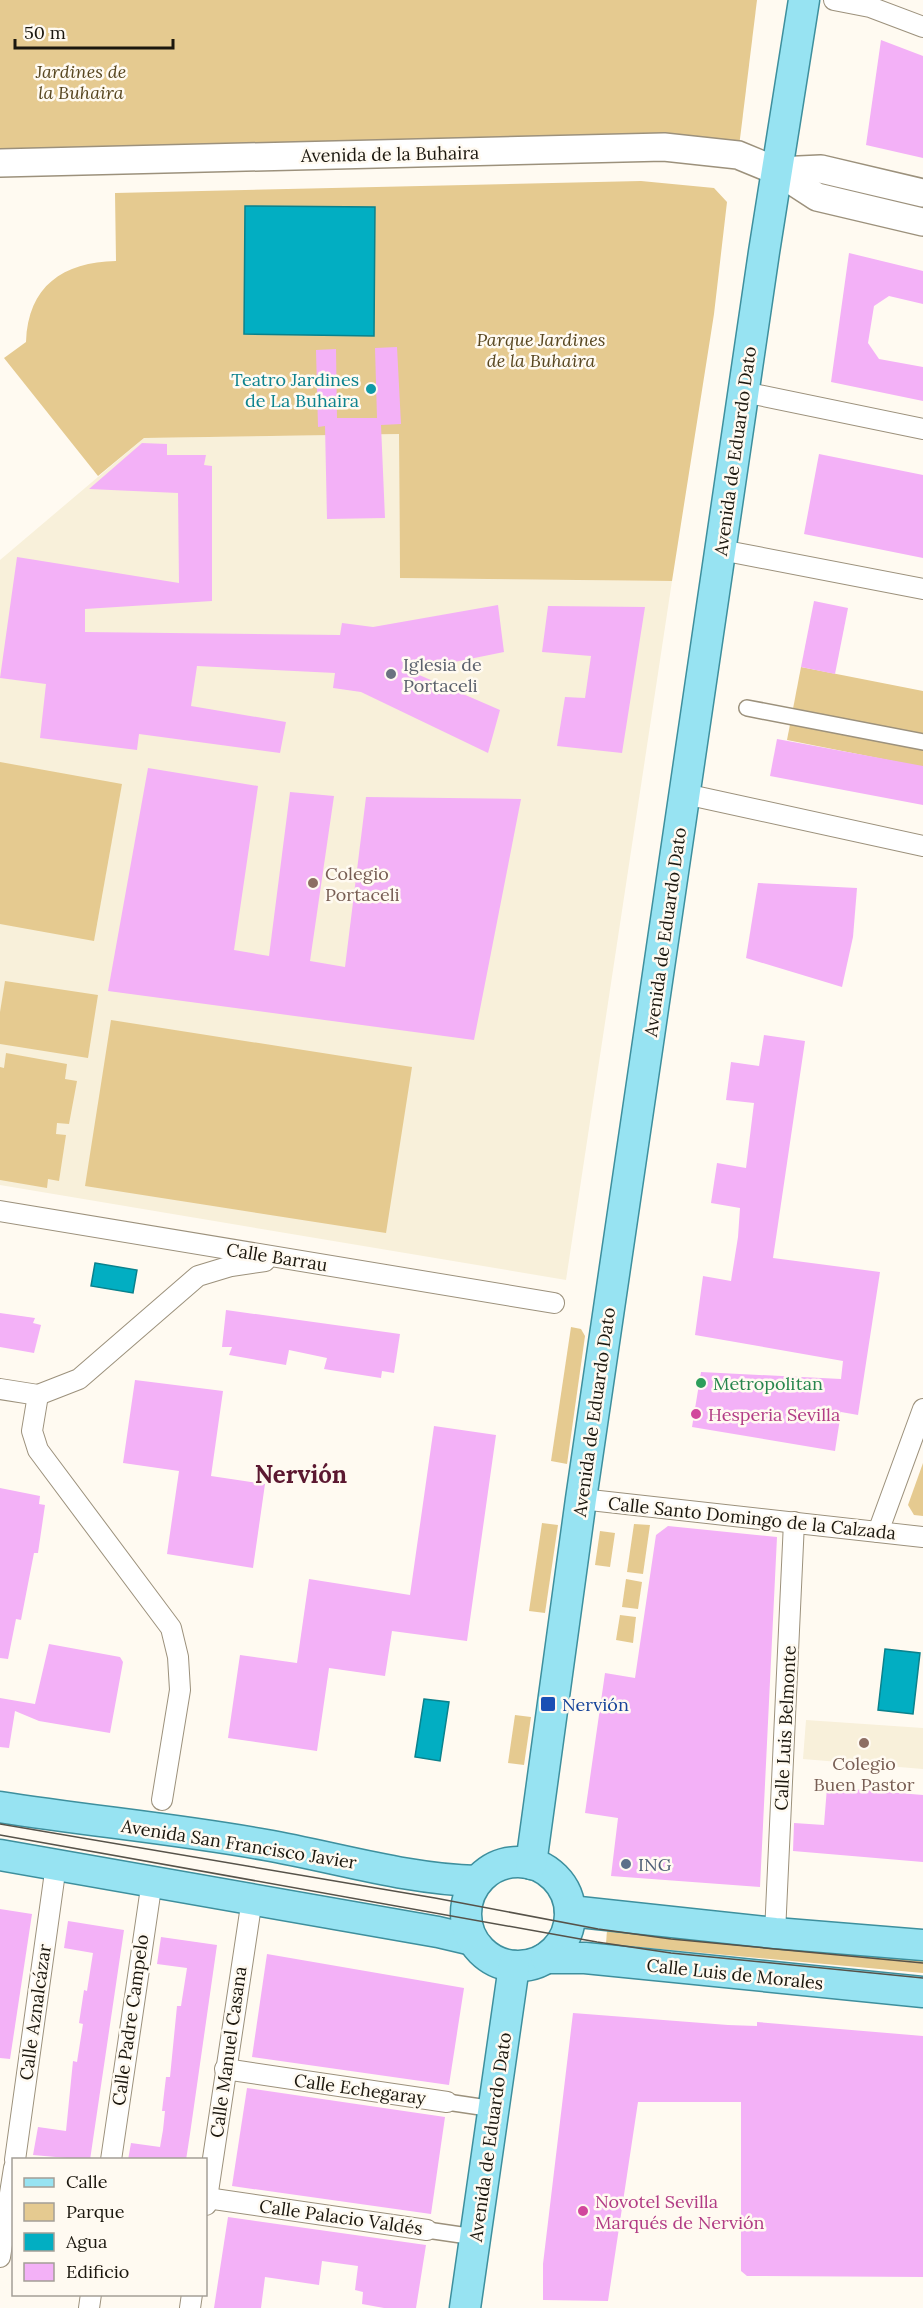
<svg xmlns="http://www.w3.org/2000/svg" width="923" height="2308" font-family="Lora,serif">
	<style>
		.education { fill: #f8f0da }
		.green { fill: #e5ca90 }
		.water { fill: #02aec2; stroke: #0a818c; stroke-width: 1.5 }
		.building { fill: #f3b1f7 }
		.lines { fill: none; stroke-linecap: round; stroke-linejoin: round }
		.pedestrian-casing { stroke: #9c917c; stroke-width: 18 }
		.minor-casing { stroke: #9c917c; stroke-width: 22 }
		.secondary-casing { stroke: #9c917c; stroke-width: 30 }
		.primary-casing { stroke: #3e8f9d; stroke-width: 33 }
		.pedestrian { stroke: #fff; stroke-width: 15 }
		.minor { stroke: #fff; stroke-width: 20 }
		.secondary { stroke: #fff; stroke-width: 27 }
		.primary { stroke: #97e3f2; stroke-width: 30 }
		.tram { stroke: #565249; stroke-width: 1.5 }
		.culture-dot { fill: #0f9aa8; stroke: #fffaf1; stroke-width: 2 }
		.worship-dot { fill: #6b7280; stroke: #fffaf1; stroke-width: 2 }
		.education-dot { fill: #8d6e63; stroke: #fffaf1; stroke-width: 2 }
		.leisure-dot { fill: #2e9e5b; stroke: #fffaf1; stroke-width: 2 }
		.hotel-dot { fill: #d1479c; stroke: #fffaf1; stroke-width: 2 }
		.transit-dot { fill: #1a4fb4; stroke: #fffaf1; stroke-width: 2 }
		.service-dot { fill: #5c6f8a; stroke: #fffaf1; stroke-width: 2 }
		.labels { text-anchor: middle; dominant-baseline: central; stroke-width: 5; stroke-linejoin: round; paint-order: stroke }
		.park-label { font-size: 18px; font-style: italic; fill: #584721; stroke: #fffaf1 }
		.street-label { font-size: 18px; fill: #1b170e; stroke: #fffaf1 }
		.culture-label { font-size: 18px; fill: #0d838f; stroke: #fffaf1; text-anchor: end }
		.worship-label { font-size: 18px; fill: #5b616d; stroke: #fffaf1; text-anchor: start }
		.education-label { font-size: 18px; fill: #785e54; stroke: #fffaf1; text-anchor: start }
		.leisure-label { font-size: 18px; fill: #27864d; stroke: #fffaf1; text-anchor: start }
		.hotel-label { font-size: 18px; fill: #b23c85; stroke: #fffaf1; text-anchor: start }
		.transit-label { font-size: 18px; fill: #164399; stroke: #fffaf1; text-anchor: start }
		.service-label { font-size: 18px; fill: #4e5e75; stroke: #fffaf1; text-anchor: start }
		.district-label { font-size: 24px; font-weight: bold; fill: #5b1830; stroke: #fffaf1 }
	</style>
	<rect width="100%" height="100%" fill="#fffaf1"/>
	<g class="education">
		<polygon points="399,434 400,578 672,581 566,1280 0,1185 0,560 144,438"/>
		<polygon points="806,1720 923,1728 923,1769 803,1759"/>
	</g>
	<g class="green">
		<polygon points="0,0 757,0 738,155 0,163"/>
		<path d="M 641,181 L 714,188 L 727,202 L 714,314 L 672,581 L 400,578 L 399,434 L 144,438 L 98,476 L 4,358 L 26,342 C 28,286 63,262 116,261 L 115,193 Z"/>
		<polygon points="801,667 923,691 923,767 787,740"/>
		<polygon points="0,762 122,784 94,941 0,924"/>
		<polygon points="5,981 98,995 88,1058 0,1044 0,1012"/>
		<polygon points="111,1020 412,1067 386,1233 85,1186"/>
		<polygon points="6,1053 67,1064 65,1079 77,1081 69,1124 57,1123 56,1134 66,1135 59,1181 48,1179 47,1188 0,1180 0,1067 4,1068"/>
		<polygon points="571,1327 581,1329 585,1336 567,1464 551,1461"/>
		<polygon points="923,1463 923,1516 914,1515 908,1505"/>
		<polygon points="542,1523 558,1525 545,1613 529,1611"/>
		<polygon points="634,1524 650,1525 643,1574 627,1572"/>
		<polygon points="600,1531 615,1533 610,1567 595,1565"/>
		<polygon points="626,1579 642,1582 638,1609 622,1607"/>
		<polygon points="620,1615 636,1617 633,1643 616,1640"/>
		<polygon points="515,1715 531,1717 524,1765 508,1763"/>
		<polygon points="607,1930 923,1960 923,1973 606,1944"/>
	</g>
	<g class="water">
		<polygon points="245,206 375,207 374,336 244,334"/>
		<polygon points="95,1263 137,1270 133,1293 91,1286"/>
		<polygon points="885,1649 920,1653 913,1714 878,1710"/>
		<polygon points="424,1699 449,1702 440,1761 415,1757"/>
	</g>
	<g class="building">
		<polygon points="881,40 923,56 923,158 866,145"/>
		<polygon points="849,253 923,271 923,304 889,296 874,306 868,343 879,359 923,367 923,401 831,382"/>
		<polygon points="397,347 401,424 381,425 385,518 327,519 325,426 318,427 316,350 336,349 337,418 377,418 375,348"/>
		<polygon points="142,443 167,444 167,455 206,455 204,465 212,466 212,601 85,609 85,632 340,635 342,623 373,627 498,605 504,652 410,671 500,710 488,753 361,692 333,688 335,673 197,666 191,706 286,722 280,753 139,734 137,750 40,738 46,684 0,678 17,557 179,583 178,493 89,489"/>
		<polygon points="819,454 923,475 923,558 804,534"/>
		<polygon points="814,601 848,608 835,674 801,667"/>
		<polygon points="548,606 645,607 622,753 557,746 565,697 585,698 591,656 542,652"/>
		<polygon points="777,739 923,766 923,805 770,776"/>
		<polygon points="148,768 258,786 234,950 269,956 290,792 334,796 310,961 345,967 366,797 521,799 474,1040 108,991"/>
		<polygon points="758,883 857,888 853,937 842,987 746,958"/>
		<polygon points="764,1035 805,1041 773,1258 880,1272 858,1415 841,1412 835,1451 692,1427 701,1372 841,1379 843,1361 695,1335 703,1276 731,1281 738,1237 740,1208 711,1203 717,1163 746,1168 754,1103 726,1100 731,1062 759,1066"/>
		<polygon points="226,1310 400,1334 394,1373 382,1371 381,1378 324,1369 327,1358 289,1350 286,1365 229,1355 232,1347 222,1347"/>
		<polygon points="0,1313 35,1318 33,1323 41,1325 34,1353 0,1347"/>
		<polygon points="135,1380 223,1391 211,1476 265,1484 253,1568 167,1554 179,1471 123,1463"/>
		<polygon points="434,1426 496,1435 467,1641 392,1631 385,1676 329,1668 317,1751 228,1738 240,1655 297,1663 309,1579 410,1595"/>
		<polygon points="0,1488 40,1496 39,1504 45,1505 38,1553 34,1553 21,1620 16,1619 8,1659 0,1658"/>
		<polygon points="668,1526 777,1537 760,1887 611,1876 618,1818 585,1813 605,1673 635,1678 656,1535"/>
		<polygon points="49,1644 120,1657 123,1662 110,1733 39,1721 15,1711 9,1748 0,1747 0,1698 35,1704"/>
		<polygon points="827,1787 923,1795 923,1862 793,1851 794,1823 824,1825"/>
		<polygon points="0,1909 32,1914 10,2059 0,2058"/>
		<polygon points="68,1921 124,1930 90,2160 33,2155 38,2127 66,2131 73,2061 77,2062 83,2024 79,2023 84,1990 87,1991 93,1953 64,1948"/>
		<polygon points="161,1937 217,1945 190,2134 186,2160 128,2160 131,2143 160,2147 163,2130 165,2111 162,2111 166,2077 170,2077 177,2006 181,2006 187,1968 157,1964"/>
		<polygon points="267,1954 464,1988 449,2085 252,2057"/>
		<polygon points="573,2013 728,2025 757,2026 757,2022 923,2036 923,2277 747,2276 741,2271 741,2102 638,2102 608,2301 543,2300 543,2264"/>
		<polygon points="247,2088 445,2117 431,2214 232,2186"/>
		<polygon points="228,2217 426,2245 416,2308 384,2308 362,2304 363,2292 355,2290 358,2266 322,2261 319,2285 265,2277 261,2308 214,2308"/>
	</g>
	<g class="lines">
		<defs>
			<g id="pedestrian">
				<polyline points="747,708 923,742"/>
				<polyline points="447,2102 494,2109"/>
				<polyline points="427,2230 475,2237"/>
			</g>
			<g id="minor">
				<polyline points="834,0 870,7 923,27"/>
				<polyline points="744,392 923,429"/>
				<polyline points="721,550 923,589"/>
				<polyline points="685,794 923,846"/>
				<polyline points="0,1211 554,1303"/>
				<polyline points="0,1389 38,1395 79,1379 198,1276 231,1266 265,1261"/>
				<polyline points="38,1395 32,1431 38,1450 171,1628 178,1657 180,1690 162,1800"/>
				<polyline points="581,1499 923,1537"/>
				<polyline points="878,1532 923,1409"/>
				<polyline points="775,1933 794,1522"/>
				<polyline points="225,2069 447,2102"/>
				<polyline points="15,2160 56,1865"/>
				<polyline points="111,2160 152,1881"/>
				<polyline points="207,2198 427,2230"/>
				<polyline points="206,2205 252,1899"/>
				<polyline points="0,2257 14,2168"/>
				<polyline points="89,2308 91,2294"/>
				<polyline points="190,2308 192,2294"/>
			</g>
			<g id="secondary">
				<polyline points="0,163 664,147 738,155 777,171 817,197 923,222"/>
				<polyline points="777,171 821,169 923,193"/>
			</g>
			<g id="primary">
				<path d="M 0,1807 C 89,1821 178,1829 266,1845 C 334,1857 410,1880 477,1881"/>
				<polyline points="0,1855 438,1932 472,1940"/>
				<circle cx="518" cy="1914" r="52"/>
				<polyline points="531,1864 581,1499 764,252 804,0"/>
				<polyline points="570,1911 775,1933 923,1945"/>
				<polyline points="546,1958 585,1958 923,1992"/>
				<polyline points="465,2308 514,1966"/>
			</g>
		</defs>
		<use href="#pedestrian" class="pedestrian-casing"/>
		<use href="#minor" class="minor-casing"/>
		<use href="#secondary" class="secondary-casing"/>
		<use href="#primary" class="primary-casing"/>
		<use href="#pedestrian" class="pedestrian"/>
		<use href="#minor" class="minor"/>
		<use href="#secondary" class="secondary"/>
		<use href="#primary" class="primary"/>
		<g class="tram">
			<polyline points="0,1824 435,1898 598,1929 671,1939 923,1963"/>
			<polyline points="0,1835 597,1942 671,1953 923,1978"/>
		</g>
	</g>
	<circle class="culture-dot" cx="371" cy="389" r="6"/>
	<circle class="worship-dot" cx="391" cy="674" r="6"/>
	<g class="education-dot">
		<circle cx="313" cy="883" r="6"/>
		<circle cx="864" cy="1743" r="6"/>
	</g>
	<circle class="leisure-dot" cx="701" cy="1383" r="6"/>
	<g class="hotel-dot">
		<circle cx="696" cy="1414" r="6"/>
		<circle cx="583" cy="2211" r="6"/>
	</g>
	<rect class="transit-dot" x="540" y="1696" width="16" height="16" rx="3"/>
	<circle class="service-dot" cx="626" cy="1864" r="6"/>
	<g class="labels">
		<g class="park-label">
			<text x="81" y="71">Jardines de<tspan x="81" dy="21">la Buhaira</tspan></text>
			<text x="541" y="339">Parque Jardines<tspan x="541" dy="21">de la Buhaira</tspan></text>
		</g>
		<g class="street-label">
			<text transform="translate(390 154) rotate(-1)">Avenida de la Buhaira</text>
			<text transform="translate(735 451) rotate(-82)">Avenida de Eduardo Dato</text>
			<text transform="translate(665 932) rotate(-82)">Avenida de Eduardo Dato</text>
			<text transform="translate(277 1257) rotate(9)">Calle Barrau</text>
			<text transform="translate(594 1412) rotate(-82)">Avenida de Eduardo Dato</text>
			<text transform="translate(752 1518) rotate(6)">Calle Santo Domingo de la Calzada</text>
			<text transform="translate(785 1728) rotate(-87)">Calle Luis Belmonte</text>
			<text transform="translate(239 1844) rotate(9)">Avenida San Francisco Javier</text>
			<text transform="translate(735 1974) rotate(6)">Calle Luis de Morales</text>
			<text transform="translate(35 2012) rotate(-82)">Calle Aznalcázar</text>
			<text transform="translate(130 2020) rotate(-82)">Calle Padre Campelo</text>
			<text transform="translate(228 2052) rotate(-82)">Calle Manuel Casana</text>
			<text transform="translate(360 2089) rotate(8)">Calle Echegaray</text>
			<text transform="translate(490 2137) rotate(-82)">Avenida de Eduardo Dato</text>
			<text transform="translate(341 2217) rotate(8)">Calle Palacio Valdés</text>
		</g>
		<g class="culture-label">
			<text x="359" y="379">Teatro Jardines<tspan x="359" dy="21">de La Buhaira</tspan></text>
		</g>
		<g class="worship-label">
			<text x="403" y="664">Iglesia de<tspan x="403" dy="21">Portaceli</tspan></text>
		</g>
		<g class="education-label">
			<text x="325" y="873">Colegio<tspan x="325" dy="21">Portaceli</tspan></text>
			<text x="864" y="1763" text-anchor="middle">Colegio<tspan x="864" dy="21">Buen Pastor</tspan></text>
		</g>
		<g class="leisure-label">
			<text x="713" y="1383">Metropolitan</text>
		</g>
		<g class="hotel-label">
			<text x="708" y="1414">Hesperia Sevilla</text>
			<text x="595" y="2201">Novotel Sevilla<tspan x="595" dy="21">Marqués de Nervión</tspan></text>
		</g>
		<g class="transit-label">
			<text x="562" y="1704">Nervión</text>
		</g>
		<g class="service-label">
			<text x="638" y="1864">ING</text>
		</g>
		<g class="district-label">
			<text x="301" y="1474">Nervión</text>
		</g>
	</g>
	<rect x="12" y="2158" width="195" height="138" fill="#fffaf1" stroke="#a49f96" stroke-width="1.5"/>
	<rect x="24" y="2178" width="30" height="9" fill="#97e3f2" stroke="#a49f96" stroke-width="1.5"/>
	<text x="66" y="2188" font-size="18" fill="#1b170e">Calle</text>
	<rect x="24" y="2203" width="30" height="18" fill="#e5ca90" stroke="#a49f96" stroke-width="1.5"/>
	<text x="66" y="2218" font-size="18" fill="#1b170e">Parque</text>
	<rect x="24" y="2233" width="30" height="18" fill="#02aec2" stroke="#a49f96" stroke-width="1.5"/>
	<text x="66" y="2248" font-size="18" fill="#1b170e">Agua</text>
	<rect x="24" y="2263" width="30" height="18" fill="#f3b1f7" stroke="#a49f96" stroke-width="1.5"/>
	<text x="66" y="2278" font-size="18" fill="#1b170e">Edificio</text>
	<path d="M15 39v9h158v-9" fill="none" stroke="#1b170e" stroke-width="3"/>
	<text x="24" y="39" font-size="18" fill="#1b170e" stroke="#fffaf1" stroke-width="4.5" paint-order="stroke">50 m</text>
</svg>
